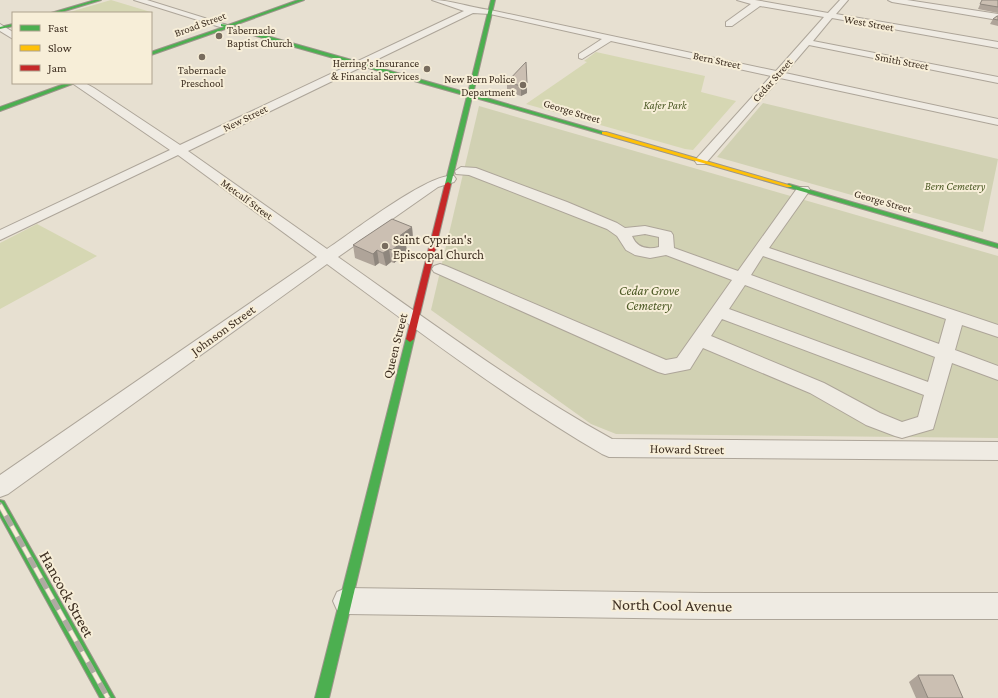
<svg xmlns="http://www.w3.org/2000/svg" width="998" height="698" font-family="'Crimson Pro',serif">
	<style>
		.green { fill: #d6d7b3 }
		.cemetery { fill: #d1d1b3 }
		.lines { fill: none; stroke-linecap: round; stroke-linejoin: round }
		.street-casing { stroke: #ada599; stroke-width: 2 }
		.fast-casing { stroke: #9c958a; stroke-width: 2 }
		.slow-casing { stroke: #9c958a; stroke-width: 2 }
		.jam-casing { stroke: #9c958a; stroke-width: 2 }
		.street { fill: #efebe3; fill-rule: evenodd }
		.fast { fill: #4caf50; fill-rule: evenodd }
		.slow { fill: #ffc107; fill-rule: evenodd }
		.jam { fill: #c62828; fill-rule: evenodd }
		.rail-casing { stroke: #afaaa2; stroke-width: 5.5 }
		.rail { stroke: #f7eed8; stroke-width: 4; stroke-dasharray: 12; stroke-linecap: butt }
		.wall { fill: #afa499 }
		.shaded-wall { fill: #8e867d }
		.building { fill: #cbbfb2; stroke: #8e867d }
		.poi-dot { fill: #786c5e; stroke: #f7eed8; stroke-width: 1.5 }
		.labels { text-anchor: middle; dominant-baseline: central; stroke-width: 4; stroke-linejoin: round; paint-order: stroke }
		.far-street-label { font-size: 11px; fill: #3d2e20; stroke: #f7eed8 }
		.far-poi-label { font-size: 11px; fill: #3d2e20; stroke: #f7eed8; text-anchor: end }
		.far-park-label { font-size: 11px; font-style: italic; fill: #4d5a26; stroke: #f7eed8 }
		.poi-label { font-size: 13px; fill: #3d2e20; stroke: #f7eed8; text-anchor: start }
		.park-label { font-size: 13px; font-style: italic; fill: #4d5a26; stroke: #f7eed8 }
		.street-label { font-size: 13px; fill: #3d2e20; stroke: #f7eed8 }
		.near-street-label { font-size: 16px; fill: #3d2e20; stroke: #f7eed8 }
	</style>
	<rect width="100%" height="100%" fill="#e7e0d1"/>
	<g class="green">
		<polygon points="111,0 154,13 70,12"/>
		<polygon points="596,52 705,76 701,92 736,101 693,150 685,149 526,104 587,62 584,61"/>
		<polygon points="37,224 97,256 0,309 0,243"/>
	</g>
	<g class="cemetery">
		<polygon points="763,103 998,159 983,232 717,157"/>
		<polygon points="479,106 998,256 998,438 616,434 591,424 431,310"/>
	</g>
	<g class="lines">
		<defs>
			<g id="street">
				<polygon points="134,0 147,0 227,25 226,27 220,27"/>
				<path d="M 432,0 C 452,0 471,8 490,10 L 776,71 L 824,17 L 760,6 L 732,26 L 726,26 L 726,22 L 751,4 L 737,0 L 755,0 L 828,13 L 840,0 L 848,0 L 836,14 L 998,42 L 998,48 L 832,18 L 813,41 L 998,77 L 998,83 L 809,45 L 785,73 L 998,119 L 998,125 L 780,78 L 705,164 L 697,164 L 695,161 L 697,158 L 771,76 L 611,41 L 582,59 L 579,58 L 579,54 L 602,39 L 490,14 L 473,13 L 188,151 L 327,249 C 350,234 431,171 454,176 L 456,179 L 454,182 L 438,187 L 338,257 C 428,320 516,386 612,439 L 998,442 L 998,460 L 609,457 L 602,454 C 506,398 417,330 327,264 L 8,494 L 0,497 L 0,475 L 317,257 L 178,155 L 0,240 L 0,230 L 170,150 L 72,83 L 85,83 L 94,88 L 180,145 L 464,11 Z"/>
				<polygon points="888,0 907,0 998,14 998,20 892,2"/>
				<polygon points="0,24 13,32 13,39 0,31"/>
				<path d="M 461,167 L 476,168 L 567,202 L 617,223 L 625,228 L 645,226 L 671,232 L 673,235 L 674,248 L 738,271 L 798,187 L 808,187 L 810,190 L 769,248 L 998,325 L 998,337 L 962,325 L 955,350 L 998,366 L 998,380 L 952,363 L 933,429 L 902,438 L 895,436 L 866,425 L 810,393 L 703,348 L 690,369 L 665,374 L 658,372 L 434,272 L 432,269 L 434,266 L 440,264 L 446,266 L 666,360 L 677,358 L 732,280 L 666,255 L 650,258 L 635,255 L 626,250 L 617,236 L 607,229 L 469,175 L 456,174 L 455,171 ZM 645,234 L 659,237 L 659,247 C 647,250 637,248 632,236 ZM 763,256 L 946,319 L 939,344 L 751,275 ZM 745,285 L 935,357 L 928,382 L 729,309 ZM 722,319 L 924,395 L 918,417 L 902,422 L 880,413 L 824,383 L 711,336 Z"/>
				<polygon points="346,588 705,593 998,593 998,619 705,619 346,614 337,610 333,601 337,592"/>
			</g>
			<g id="fast">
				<polygon points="95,0 101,0 58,13 51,13"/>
				<polygon points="298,0 304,0 232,26 468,93 491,0 495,0 473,94 607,133 602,134 472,97 451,184 448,186 445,184 467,96 228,28 151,55 151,52 224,27 221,26 221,24 228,25"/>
				<polygon points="13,24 13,26 0,29 0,27"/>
				<polygon points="67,83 75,83 0,111 0,107"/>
				<polygon points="789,184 998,244 998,248 787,187 787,185"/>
				<polygon points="410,336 414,339 329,698 315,698 406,339"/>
				<polygon points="0,500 4,501 115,698 100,698 0,516"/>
			</g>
			<polygon id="slow" points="602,132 606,132 792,186 791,187 787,187 602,134"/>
			<polygon id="jam" points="448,182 451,184 414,339 410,342 406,339 445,184"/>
		</defs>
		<use href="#street" class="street-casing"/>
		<use href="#fast" class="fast-casing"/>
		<use href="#slow" class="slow-casing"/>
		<use href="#jam" class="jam-casing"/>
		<use href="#street" class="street"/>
		<use href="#fast" class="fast"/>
		<use href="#slow" class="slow"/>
		<use href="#jam" class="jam"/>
		<defs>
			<polyline id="rail" points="0,505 108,698"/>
		</defs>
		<use href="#rail" class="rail-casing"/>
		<use href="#rail" class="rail"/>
	</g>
	<g class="wall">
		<polygon points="982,0 998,0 998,13 978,9"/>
		<polygon points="998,16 998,26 990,24 993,19"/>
		<polygon points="507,82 527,83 527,93 521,96 507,92"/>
		<polygon points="412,227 413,239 406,245 407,253 394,263 391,262 386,266 379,263 375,266 355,258 353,245"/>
		<polygon points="918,675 963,698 916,698 909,682"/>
	</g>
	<g class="shaded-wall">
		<polygon points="527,83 527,93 521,96 521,86"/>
		<polygon points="412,227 413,239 406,245 407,253 394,263 392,250 398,237"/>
		<polygon points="389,249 391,262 386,266 383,253"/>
		<polygon points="377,250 379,263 375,266 373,254"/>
	</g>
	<g class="building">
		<polygon points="982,0 998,0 998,7 980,4"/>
		<polygon points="997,16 998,16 998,20 993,19"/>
		<polygon points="526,62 527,83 521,86 507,82"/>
		<polygon points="392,219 412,227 398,237 405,240 392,250 389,249 383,253 377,250 373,254 353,245"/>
		<polygon points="918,675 953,675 963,698 928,698"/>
	</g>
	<g class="poi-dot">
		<circle cx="219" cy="36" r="4"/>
		<circle cx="202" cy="57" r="4"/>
		<circle cx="427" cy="69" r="4"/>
		<circle cx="523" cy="85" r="4"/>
		<circle cx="385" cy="246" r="4"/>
	</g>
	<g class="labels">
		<g class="far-street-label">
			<text transform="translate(869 23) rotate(10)">West Street</text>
			<text transform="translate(200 24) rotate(-20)">Broad Street</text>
			<text transform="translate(717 60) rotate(12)">Bern Street</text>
			<text transform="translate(902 61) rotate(11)">Smith Street</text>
			<text transform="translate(772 80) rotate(-48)">Cedar Street</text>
			<text transform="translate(572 111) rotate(17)">George Street</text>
			<text transform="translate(245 118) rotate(-26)">New Street</text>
			<text transform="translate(247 199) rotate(36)">Metcalf Street</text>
			<text transform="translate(883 201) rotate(16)">George Street</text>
		</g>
		<g class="far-poi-label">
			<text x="227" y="30" text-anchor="start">Tabernacle<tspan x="227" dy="13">Baptist Church</tspan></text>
			<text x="419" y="63">Herring's Insurance<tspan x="419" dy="13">&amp; Financial Services</tspan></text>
			<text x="202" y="70" text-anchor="middle">Tabernacle<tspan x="202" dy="13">Preschool</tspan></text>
			<text x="515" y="79">New Bern Police<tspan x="515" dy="13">Department</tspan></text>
		</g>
		<g class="far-park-label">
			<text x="665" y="105">Kafer Park</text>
			<text x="955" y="186">Bern Cemetery</text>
		</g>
		<g class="poi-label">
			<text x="393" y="239">Saint Cyprian's<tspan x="393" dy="15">Episcopal Church</tspan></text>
		</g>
		<g class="park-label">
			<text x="649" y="290">Cedar Grove<tspan x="649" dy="15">Cemetery</tspan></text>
		</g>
		<g class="street-label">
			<text transform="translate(223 330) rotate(-36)">Johnson Street</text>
			<text transform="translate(395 346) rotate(-76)">Queen Street</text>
			<text transform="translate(687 449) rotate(1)">Howard Street</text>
		</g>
		<g class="near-street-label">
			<text transform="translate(67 594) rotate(61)">Hancock Street</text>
			<text transform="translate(672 605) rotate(1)">North Cool Avenue</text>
		</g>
	</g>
	<rect x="12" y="12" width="140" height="72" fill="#f7eed8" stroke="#ada18e"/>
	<rect x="20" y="25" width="20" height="6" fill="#4caf50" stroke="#ada18e"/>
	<text x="48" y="32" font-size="12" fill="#3d2e20">Fast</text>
	<rect x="20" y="45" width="20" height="6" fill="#ffc107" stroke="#ada18e"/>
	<text x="48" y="52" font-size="12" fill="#3d2e20">Slow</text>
	<rect x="20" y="65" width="20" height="6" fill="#c62828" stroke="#ada18e"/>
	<text x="48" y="72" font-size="12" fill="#3d2e20">Jam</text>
</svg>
